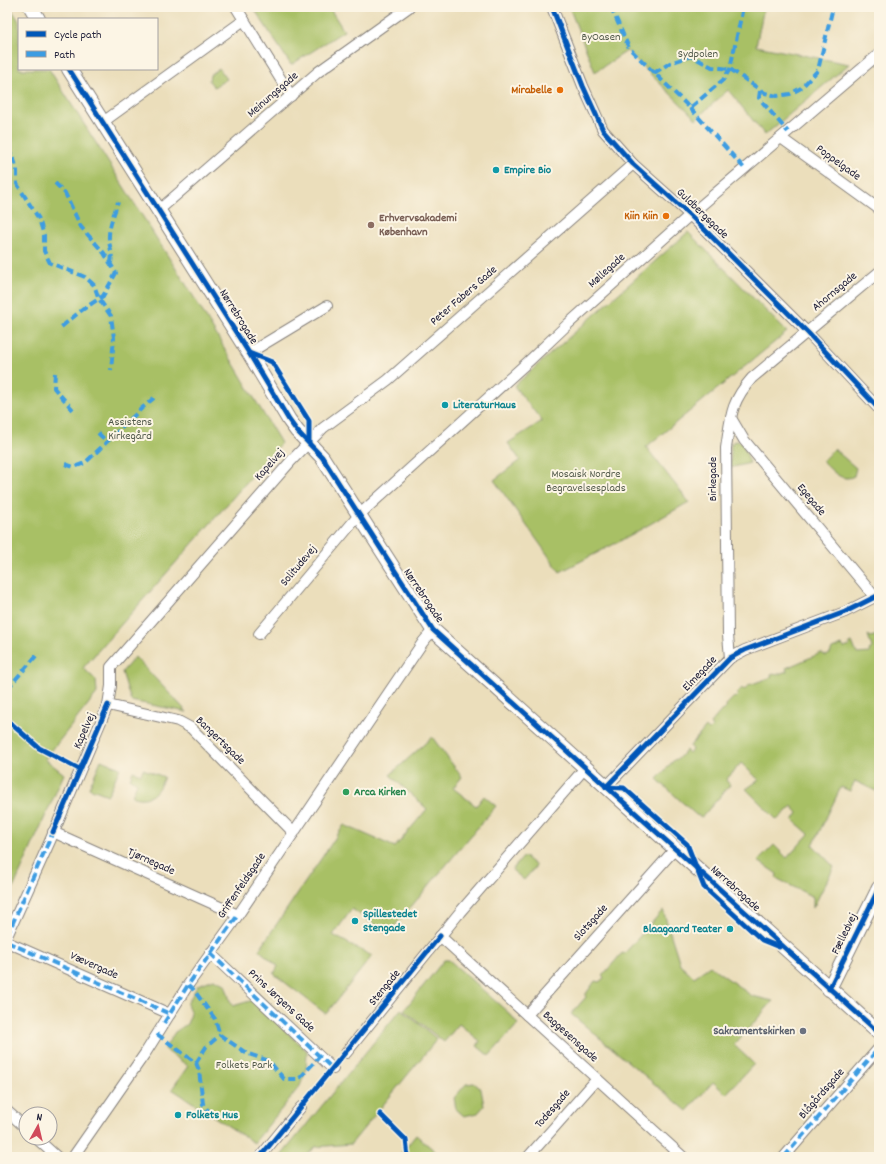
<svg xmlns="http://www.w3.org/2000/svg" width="886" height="1164" font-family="Dekko,sans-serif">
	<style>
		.green { fill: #a8c065; stroke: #657150 }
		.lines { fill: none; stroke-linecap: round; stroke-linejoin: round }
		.street-casing { stroke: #86807b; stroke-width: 12 }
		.secondary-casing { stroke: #86807b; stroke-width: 16 }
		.street { stroke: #fff; stroke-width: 10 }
		.secondary { stroke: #fff; stroke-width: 14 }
		.quiet { stroke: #3c9ce2; stroke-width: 4; stroke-dasharray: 8 4; stroke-linecap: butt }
		.cycleway-casing { stroke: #fcf5e5; stroke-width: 8 }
		.cycleway { stroke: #0057b8; stroke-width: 5 }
		.food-dot { fill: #e8710a; stroke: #fcf5e5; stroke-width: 1.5 }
		.culture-dot { fill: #0f9aa8; stroke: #fcf5e5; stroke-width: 1.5 }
		.education-dot { fill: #8d6e63; stroke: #fcf5e5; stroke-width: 1.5 }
		.leisure-dot { fill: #2e9e5b; stroke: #fcf5e5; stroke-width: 1.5 }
		.worship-dot { fill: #6b7280; stroke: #fcf5e5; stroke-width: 1.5 }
		.labels { text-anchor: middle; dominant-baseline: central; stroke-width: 4; stroke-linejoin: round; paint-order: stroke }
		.park-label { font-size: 12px; fill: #51594a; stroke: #fcf5e5 }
		.food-label { font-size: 12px; font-weight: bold; fill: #c56008; stroke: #fcf5e5; text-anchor: end }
		.street-label { font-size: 12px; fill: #22223b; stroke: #fcf5e5 }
		.culture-label { font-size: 12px; font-weight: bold; fill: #0d838f; stroke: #fcf5e5; text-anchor: start }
		.education-label { font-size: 12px; font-weight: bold; fill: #785e54; stroke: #fcf5e5; text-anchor: start }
		.leisure-label { font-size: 12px; font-weight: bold; fill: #27864d; stroke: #fcf5e5; text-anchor: start }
		.worship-label { font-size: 12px; font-weight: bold; fill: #5b616d; stroke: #fcf5e5; text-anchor: end }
	</style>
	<rect width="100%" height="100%" fill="#fcf5e5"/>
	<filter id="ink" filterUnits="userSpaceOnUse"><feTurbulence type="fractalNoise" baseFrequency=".025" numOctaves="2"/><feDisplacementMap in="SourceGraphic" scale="8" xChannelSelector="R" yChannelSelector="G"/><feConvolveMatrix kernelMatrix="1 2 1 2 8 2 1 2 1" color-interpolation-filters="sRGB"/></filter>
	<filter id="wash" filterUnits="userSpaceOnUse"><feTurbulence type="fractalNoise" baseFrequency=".012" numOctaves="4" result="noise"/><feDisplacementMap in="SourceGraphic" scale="16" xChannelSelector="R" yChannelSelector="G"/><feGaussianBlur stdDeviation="0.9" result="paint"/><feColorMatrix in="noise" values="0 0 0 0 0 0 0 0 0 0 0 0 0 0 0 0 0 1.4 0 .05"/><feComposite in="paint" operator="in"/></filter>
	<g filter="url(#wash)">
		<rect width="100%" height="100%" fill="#ebdebb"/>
		<g class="green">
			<polygon points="7,7 10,7 19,21 19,69 49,69 192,294 281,443 83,668 96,680 97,693 45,759 64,774 12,891 7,888"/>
			<polygon points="253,7 329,7 344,31 291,65"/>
			<polygon points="569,7 764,7 756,46 849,64 765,135 728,90 696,119 627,51 595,72"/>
			<polygon points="219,68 227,79 214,87 209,81 210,75"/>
			<polygon points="688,232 787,332 646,447 689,502 620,541 560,572 494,480 520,460 508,443 542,421 514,386"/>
			<polygon points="735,441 742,442 750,463 730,468 731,444"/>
			<path d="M 834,449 L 856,468 L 854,476 C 841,483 832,470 822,461 Z"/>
			<polygon points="879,631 879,796 877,794 878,792 855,781 850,791 841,787 813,845 834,867 813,908 813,897 776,878 777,874 758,861 774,845 787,858 809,834 793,820 798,813 792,806 777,820 746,789 759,780 741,763 726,780 730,785 702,817 696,815 657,779 675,759 677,760 686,750 689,753 692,750 690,746 706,727 709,730 712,727 710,724 722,710 723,711 727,707 725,706 734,697 735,698 738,695 737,693 742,688 744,690 749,685 772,677 771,674 774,673 776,675 787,671 786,668 821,653 826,656 830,654 832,649 842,645 844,648 850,646 849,643 852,642 857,654 870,653 869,650 872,648 868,635 871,637 877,635 876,632"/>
			<polygon points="135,657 187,712 131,701 122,672"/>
			<polygon points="432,737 462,777 453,788 476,806 484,796 496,806 388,934 352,909 333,935 372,956 326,1014 274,974 278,966 259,950 344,825 395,847 427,809 390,775"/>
			<polygon points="101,760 120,768 108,795 89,788"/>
			<path d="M 143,769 L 164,777 C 158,792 150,803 132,796 L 137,783 L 130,779 L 133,771 L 141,774 Z"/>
			<polygon points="524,856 536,866 524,880 512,870"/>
			<polygon points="663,910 680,964 694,977 710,966 752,996 773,1001 734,1045 754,1064 726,1094 713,1082 687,1111 571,1014 586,997 585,995 595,981 599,982 604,978 602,976 622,953 624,954"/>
			<polygon points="444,960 449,960 511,1015 518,1024 489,1056 477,1046 480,1041 459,1024 444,1042 404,1010"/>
			<polygon points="214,979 225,984 231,1004 233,1006 253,1000 307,1051 306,1071 300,1086 254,1143 172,1089 188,1066 164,1049 175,1032 187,1024 191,1014 187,1004 198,985"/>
			<polygon points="401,1009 437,1039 351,1144 315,1147 306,1157 280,1157"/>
			<polygon points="474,1083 481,1089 484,1106 478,1113 464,1116 456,1109 454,1098 466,1084"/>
			<polygon points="416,1135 442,1157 398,1157"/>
		</g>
	</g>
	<g filter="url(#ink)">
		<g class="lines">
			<defs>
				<g id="street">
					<polyline points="236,7 291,96"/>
					<polyline points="552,7 583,86 603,130 633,164 690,215 808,333 879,409"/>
					<polyline points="103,122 244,20"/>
					<polyline points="781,138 879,209"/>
					<polyline points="159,210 318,72 409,7"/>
					<polyline points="249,353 327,306"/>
					<polyline points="731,418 744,440 875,597"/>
					<polyline points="259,634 359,515 530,360 568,324 690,215 879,54"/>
					<path d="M 730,658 L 728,635 L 726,448 C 731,417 730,403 752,378 L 879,272"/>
					<polyline points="108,705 178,721 191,728 294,833"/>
					<polyline points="606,787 730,658 745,650 845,612 879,595"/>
					<polyline points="53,832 238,915"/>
					<polyline points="7,936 50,841 108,705 111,686 111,667 291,461 323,428 388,380 633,164"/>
					<polyline points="440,936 683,1157"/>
					<polyline points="7,942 170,1014"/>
					<polyline points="210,953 333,1069"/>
					<polyline points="527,1015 675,849"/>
					<polyline points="346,1053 460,912 585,768"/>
					<polyline points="7,1111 26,1128"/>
					<polyline points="36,1138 57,1157"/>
					<polyline points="73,1157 146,1052 188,985 232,924 423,642 433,630"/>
					<polyline points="260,1157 301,1107"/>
					<polyline points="528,1157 597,1079"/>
					<polyline points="784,1157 879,1048"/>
				</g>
				<g id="secondary">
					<polyline points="31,7 38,19"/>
					<polyline points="69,69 249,353 289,420 297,431 322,457 433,630 879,1033"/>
					<polyline points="829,989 879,888"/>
				</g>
			</defs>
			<use href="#street" class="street-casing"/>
			<use href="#secondary" class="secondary-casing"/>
			<use href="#street" class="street"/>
			<use href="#secondary" class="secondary"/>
			<g class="quiet">
				<polyline points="611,7 629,48 690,108 723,80 730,69 743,7"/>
				<polyline points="654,73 670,63 691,56 712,67 730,69 765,93 777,96 790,94 801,88 818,70 833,7"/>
				<polyline points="760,91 759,98 788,132"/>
				<polyline points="690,108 744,168"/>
				<polyline points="7,148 13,157 17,169 17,184 39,219 44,235 44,251 50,263 85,277 94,285 99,299 111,316 114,338 111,370"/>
				<polyline points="55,183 65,193 81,227 104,253 116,273 103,296 82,310 60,328"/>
				<path d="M 111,263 C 113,252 110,250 109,240 C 108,228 114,214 118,202"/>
				<polyline points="55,373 54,388 74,411"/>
				<polyline points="98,433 107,442"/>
				<polyline points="65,464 74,467 85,463 142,408 155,397"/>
				<polyline points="7,689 36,656"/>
				<polyline points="7,936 53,832"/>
				<polyline points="7,942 170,1014"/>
				<polyline points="210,953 333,1069"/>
				<polyline points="188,985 193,989 215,1019 220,1035 246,1053 269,1061 284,1079 299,1079 320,1056"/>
				<polyline points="164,1023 188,985 238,915"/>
				<polyline points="157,1034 196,1063 199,1070 203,1104 214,1118"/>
				<polyline points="196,1063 206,1047 220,1035"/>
				<polyline points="73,1157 74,1155"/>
				<polyline points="784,1157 879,1048"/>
			</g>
			<defs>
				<g id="cycleway">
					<polyline points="552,7 583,86 603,130 633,164 690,215 808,333 879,409"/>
					<polyline points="69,69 249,353 289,420 297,431 322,457 433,630 879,1033"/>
					<polyline points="249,353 272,362 309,421 309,443"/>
					<polyline points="7,720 39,748 79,769"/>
					<polyline points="606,787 730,658 745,650 845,612 879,595"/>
					<polyline points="606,787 624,788 687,844 704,887 762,940 779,947"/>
					<polyline points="53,832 108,705"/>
					<polyline points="829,989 879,888"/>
					<polyline points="380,1114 406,1140 408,1157"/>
					<polyline points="260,1157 440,936"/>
				</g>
			</defs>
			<use href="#cycleway" class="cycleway-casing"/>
			<use href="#cycleway" class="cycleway"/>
		</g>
	</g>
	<g class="food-dot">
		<circle cx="560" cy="90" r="4"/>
		<circle cx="666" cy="216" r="4"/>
	</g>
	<g class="culture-dot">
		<circle cx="496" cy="170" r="4"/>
		<circle cx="445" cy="405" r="4"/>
		<circle cx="355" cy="921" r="4"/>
		<circle cx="730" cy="929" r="4"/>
		<circle cx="178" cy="1115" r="4"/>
	</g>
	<circle class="education-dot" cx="371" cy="225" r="4"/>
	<circle class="leisure-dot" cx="346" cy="792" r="4"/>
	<circle class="worship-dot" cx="803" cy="1031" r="4"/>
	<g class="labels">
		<g class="park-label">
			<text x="601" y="37">ByOasen</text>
			<text x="698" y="54">Sydpolen</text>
			<text x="130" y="422">Assistens<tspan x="130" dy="14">Kirkegård</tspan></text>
			<text x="586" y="474">Mosaisk Nordre<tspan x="586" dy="14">Begravelsesplads</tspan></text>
			<text x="244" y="1065">Folkets Park</text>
		</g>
		<g class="food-label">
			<text x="552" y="90">Mirabelle</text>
			<text x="658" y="216">Kiin Kiin</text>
		</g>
		<g class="street-label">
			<text transform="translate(273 95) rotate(-41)">Meinungsgade</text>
			<text transform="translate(838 163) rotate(36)">Poppelgade</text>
			<text transform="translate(702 214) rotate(44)">Guldbergsgade</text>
			<text transform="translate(607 271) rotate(-42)">Møllegade</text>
			<text transform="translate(835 292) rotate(-40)">Ahornsgade</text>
			<text transform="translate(464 296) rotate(-41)">Peter Fabers Gade</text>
			<text transform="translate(238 317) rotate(58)">Nørrebrogade</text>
			<text transform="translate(270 465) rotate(-48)">Kapelvej</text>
			<text transform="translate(713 479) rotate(-90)">Birkegade</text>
			<text transform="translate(811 500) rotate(50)">Egegade</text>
			<text transform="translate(299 566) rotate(-50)">Solitudevej</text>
			<text transform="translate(423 596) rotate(56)">Nørrebrogade</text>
			<text transform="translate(700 674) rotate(-46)">Elmegade</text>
			<text transform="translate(85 731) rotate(-66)">Kapelvej</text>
			<text transform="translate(220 741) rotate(44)">Bangertsgade</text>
			<text transform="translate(151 862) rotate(24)">Tjørnegade</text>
			<text transform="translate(242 886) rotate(-56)">Griffenfeldsgade</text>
			<text transform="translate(735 889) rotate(42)">Nørrebrogade</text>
			<text transform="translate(591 923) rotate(-48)">Slotsgade</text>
			<text transform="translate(845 934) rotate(-64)">Fælledvej</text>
			<text transform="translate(94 966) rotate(24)">Vævergade</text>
			<text transform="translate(385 988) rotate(-51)">Stengade</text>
			<text transform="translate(281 1001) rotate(43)">Prins Jørgens Gade</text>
			<text transform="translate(570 1037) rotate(42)">Baggesensgade</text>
			<text transform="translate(822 1094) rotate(-49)">Blågårdsgade</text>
			<text transform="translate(553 1109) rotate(-49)">Todesgade</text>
		</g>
		<g class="culture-label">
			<text x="504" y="170">Empire Bio</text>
			<text x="453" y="405">LiteraturHaus</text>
			<text x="363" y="914">Spillestedet<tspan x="363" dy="14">Stengade</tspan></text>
			<text x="722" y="929" text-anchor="end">Blaagaard Teater</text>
			<text x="186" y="1115">Folkets Hus</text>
		</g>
		<g class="education-label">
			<text x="379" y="218">Erhvervsakademi<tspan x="379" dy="14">København</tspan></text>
		</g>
		<g class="leisure-label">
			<text x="354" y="792">Arca Kirken</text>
		</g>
		<g class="worship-label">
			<text x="795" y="1031">Sakramentskirken</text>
		</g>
	</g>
	<rect width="886" height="1164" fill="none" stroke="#fcf5e5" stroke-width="24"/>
	<rect x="18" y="18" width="140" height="52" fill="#fcf5e5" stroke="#a5a1a1"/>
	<rect x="26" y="31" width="20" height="6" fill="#0057b8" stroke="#a5a1a1"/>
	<text x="54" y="38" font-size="12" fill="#22223b">Cycle path</text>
	<rect x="26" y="51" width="20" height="6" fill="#3c9ce2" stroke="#a5a1a1"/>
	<text x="54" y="58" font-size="12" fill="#22223b">Path</text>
	<g transform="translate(38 1126) rotate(8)"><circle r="19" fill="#fcf5e5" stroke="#a5a1a1"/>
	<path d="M0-3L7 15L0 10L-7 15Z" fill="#d1495b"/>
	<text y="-6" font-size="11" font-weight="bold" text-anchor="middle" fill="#22223b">N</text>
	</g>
</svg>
